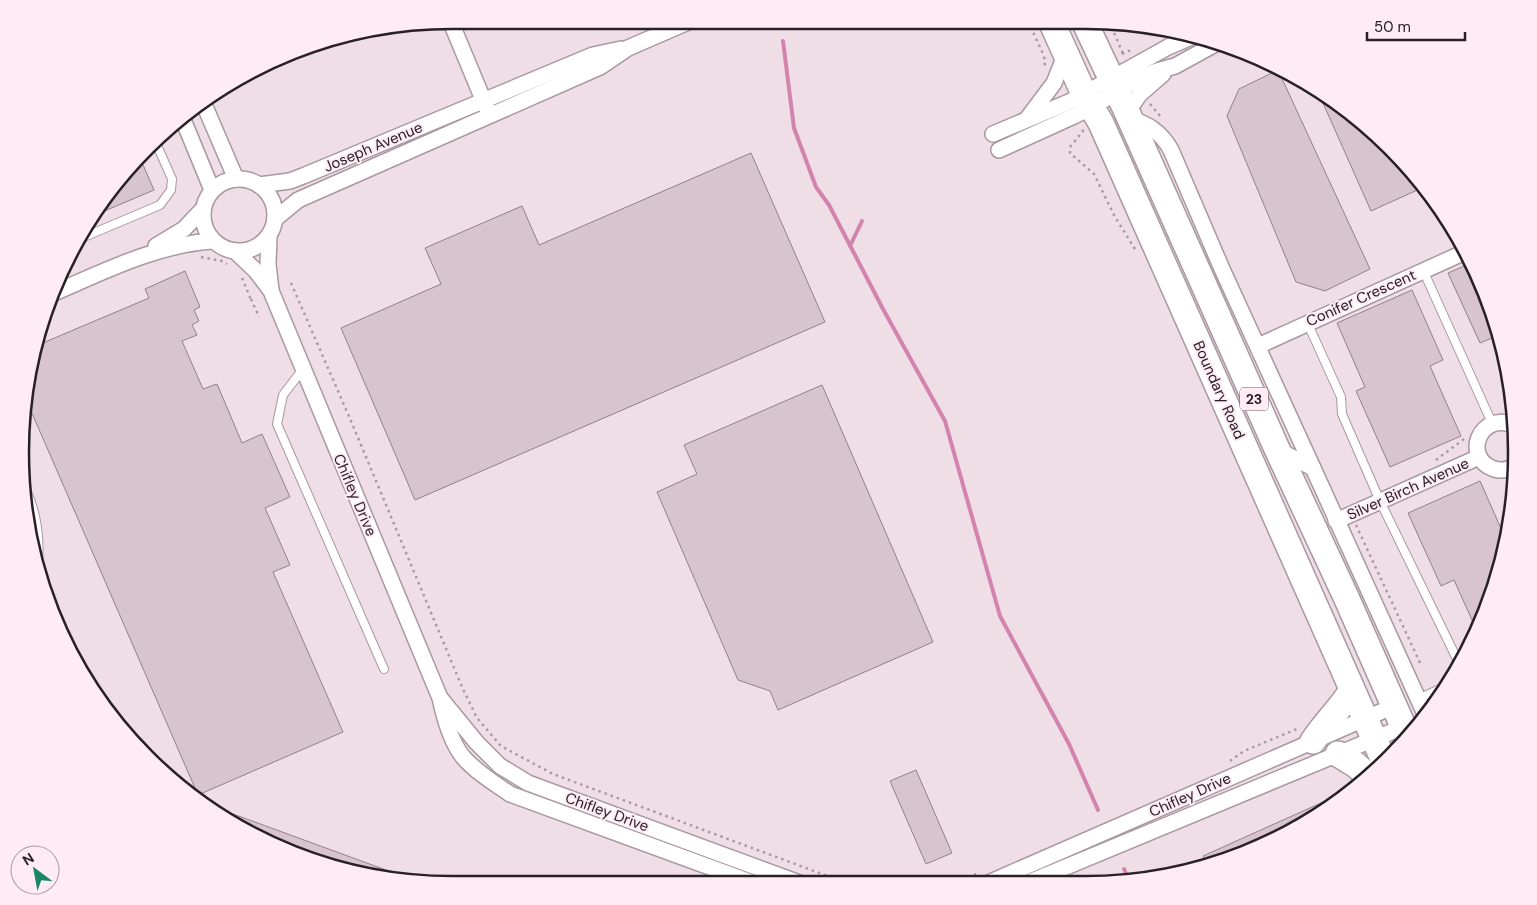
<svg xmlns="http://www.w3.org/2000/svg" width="1537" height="905" font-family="'DM Sans',sans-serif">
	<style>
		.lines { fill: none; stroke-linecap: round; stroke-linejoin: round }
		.stream { stroke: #d284ae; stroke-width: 4 }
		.building { fill: #d7c4cd; stroke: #918189 }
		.lane-casing { stroke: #a998a0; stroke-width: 10 }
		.street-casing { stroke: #a998a0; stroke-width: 18 }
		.primary-casing { stroke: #a998a0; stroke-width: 28 }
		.path { stroke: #a89aa1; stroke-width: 2.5; stroke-dasharray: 2.5 4; stroke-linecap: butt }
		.lane { stroke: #fff; stroke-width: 8 }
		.street { stroke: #fff; stroke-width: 15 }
		.primary { stroke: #fff; stroke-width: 25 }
		.labels { text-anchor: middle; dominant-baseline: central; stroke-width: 4; stroke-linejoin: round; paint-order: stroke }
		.shield { fill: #feebf4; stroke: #685e62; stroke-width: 1 }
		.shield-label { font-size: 14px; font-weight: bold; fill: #282124 }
		.street-label { font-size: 15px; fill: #282124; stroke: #feebf4 }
		.rim { fill: none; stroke: #282124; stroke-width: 2.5 }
	</style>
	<rect width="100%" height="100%" fill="#f0dee7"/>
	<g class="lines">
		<g class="stream">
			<polyline points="783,41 794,128 816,187 829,205 883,309 945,421 1000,616 1069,744 1098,810"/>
			<polyline points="850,246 862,221"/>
			<polyline points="1124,869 1129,881"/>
		</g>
	</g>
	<g class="building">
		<polygon points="1278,70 1370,269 1325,291 1296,282 1227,116 1239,89"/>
		<polygon points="1332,99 1391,147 1424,187 1371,211 1323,103"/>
		<polygon points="751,153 825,322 415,500 341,328 441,284 425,248 522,206 539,245"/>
		<polygon points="140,158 154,190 95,215 109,189"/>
		<polygon points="1471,263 1484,287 1499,335 1480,343 1448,273"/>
		<polygon points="185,271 200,307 194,310 199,321 192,325 197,335 182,341 203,389 217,384 242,443 262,434 290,497 265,508 290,565 273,572 343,732 198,795 28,404 38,345 149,298 145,289"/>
		<polygon points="1412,290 1443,360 1430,366 1461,436 1390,467 1356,391 1365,387 1337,323"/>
		<polygon points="822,385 933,642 778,710 770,691 738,680 657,492 697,474 684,445"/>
		<polygon points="1480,481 1507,542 1484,618 1477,631 1454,580 1441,586 1408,513"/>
		<polygon points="916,770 952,853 926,864 890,781"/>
		<polygon points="1332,798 1335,803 1300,827 1208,866 1203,856"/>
		<polygon points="233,814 386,870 384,876 313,862 230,821"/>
	</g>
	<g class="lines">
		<defs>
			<g id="lane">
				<polyline points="84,237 160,205 171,190 172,179 156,143"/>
				<polyline points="1423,270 1492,423"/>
				<polyline points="1307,322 1341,397 1342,414 1380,501 1456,657"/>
				<polyline points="303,369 283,395 277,424 384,669"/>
				<path d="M 27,492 C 37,515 40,537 38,562"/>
				<polyline points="1418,699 1448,685"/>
			</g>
			<g id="street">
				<polyline points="450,20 487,109"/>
				<polyline points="203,102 236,179"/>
				<polyline points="1127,112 1140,94 1163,74"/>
				<polyline points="182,117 212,190"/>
				<path d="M 1129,118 C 1148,124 1161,132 1171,150 L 1222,269 L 1313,468"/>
				<polyline points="1027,119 1054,83 1066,53"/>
				<polyline points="993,134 1069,102 1168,47 1191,37"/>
				<polyline points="999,150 1074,116 1092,107 1138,79 1157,71 1175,66 1219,42"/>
				<circle cx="239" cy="215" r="36"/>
				<polyline points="259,185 290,181 303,176 593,55 621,49"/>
				<polyline points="275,219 298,200 600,67 628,48 688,22"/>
				<polyline points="269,236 268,264 271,290"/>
				<polyline points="156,246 184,229 202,210"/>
				<path d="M 236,252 L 256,271 L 271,291 L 440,698 C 444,717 451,742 463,757 C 476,772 494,783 510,794 L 756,884"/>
				<path d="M 54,293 C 105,271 156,245 212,241"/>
				<polyline points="1258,346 1465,252"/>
				<path d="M 1514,425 C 1479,411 1462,458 1494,469 C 1501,471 1509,470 1516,465"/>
				<polyline points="1278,450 1313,468 1425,714"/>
				<polyline points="1336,521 1479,457"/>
				<polyline points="441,699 477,743 500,766 528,783 802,884"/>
				<polyline points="986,884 1394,706"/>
				<polyline points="1025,884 1403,727"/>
			</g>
			<g id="primary">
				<polyline points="1051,21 1084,94 1101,123 1384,761"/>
				<polyline points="1084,21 1127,112 1277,449 1346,597 1407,735"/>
				<path d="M 1313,741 C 1325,723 1341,708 1352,690"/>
				<polyline points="1338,754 1356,765 1370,778"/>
			</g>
		</defs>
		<use href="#lane" class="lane-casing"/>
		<use href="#street" class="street-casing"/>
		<use href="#primary" class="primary-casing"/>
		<g class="path">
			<polyline points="1028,21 1044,56 1045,66"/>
			<polyline points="1109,21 1124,56"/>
			<polyline points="1122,54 1133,49"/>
			<polyline points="1150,104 1161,117"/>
			<polyline points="1082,130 1083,131 1070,147 1070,153 1094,174 1115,217 1135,249"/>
			<polyline points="201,257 222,261 227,264"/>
			<polyline points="242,278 251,300"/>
			<polyline points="291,283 351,421 462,687 477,718 501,746 553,774 849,884"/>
			<polyline points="251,299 259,317"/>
			<polyline points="1436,460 1464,439"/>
			<polyline points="1356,525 1421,665"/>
			<polyline points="1230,761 1244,751 1299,728"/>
			<polyline points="950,884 976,874"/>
		</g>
		<use href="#lane" class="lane"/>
		<use href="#street" class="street"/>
		<use href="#primary" class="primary"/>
	</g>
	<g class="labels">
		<rect class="shield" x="1240" y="387.5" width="28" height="23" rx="4"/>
		<g class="shield-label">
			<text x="1254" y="399">23</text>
		</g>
		<g class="street-label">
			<text transform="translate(373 147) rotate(-23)">Joseph Avenue</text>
			<text transform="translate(1361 298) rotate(-24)">Conifer Crescent</text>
			<text transform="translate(1219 390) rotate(66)">Boundary Road</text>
			<text transform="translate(1408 489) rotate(-24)">Silver Birch Avenue</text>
			<text transform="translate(355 495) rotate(67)">Chifley Drive</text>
			<text transform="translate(1190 795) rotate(-24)">Chifley Drive</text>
			<text transform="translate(607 812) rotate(20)">Chifley Drive</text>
		</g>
	</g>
	<path d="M0 0H1537V905H0ZM452 29H1085A423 423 0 0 1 1508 452V453A423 423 0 0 1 1085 876H452A423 423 0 0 1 29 453V452A423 423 0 0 1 452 29Z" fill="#feebf4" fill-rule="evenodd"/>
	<path class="rim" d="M452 29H1085A423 423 0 0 1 1508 452V453A423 423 0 0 1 1085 876H452A423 423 0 0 1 29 453V452A423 423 0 0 1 452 29Z"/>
	<g transform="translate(35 870) rotate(328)"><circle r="24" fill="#feebf4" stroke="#a89aa1"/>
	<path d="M0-4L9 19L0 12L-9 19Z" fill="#1a8867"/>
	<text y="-8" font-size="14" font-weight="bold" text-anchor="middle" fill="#282124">N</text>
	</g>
	<path d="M1367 32v8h98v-8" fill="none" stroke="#282124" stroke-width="2.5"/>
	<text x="1374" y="32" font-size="15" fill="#282124" stroke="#feebf4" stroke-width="4" paint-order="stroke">50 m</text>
</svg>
